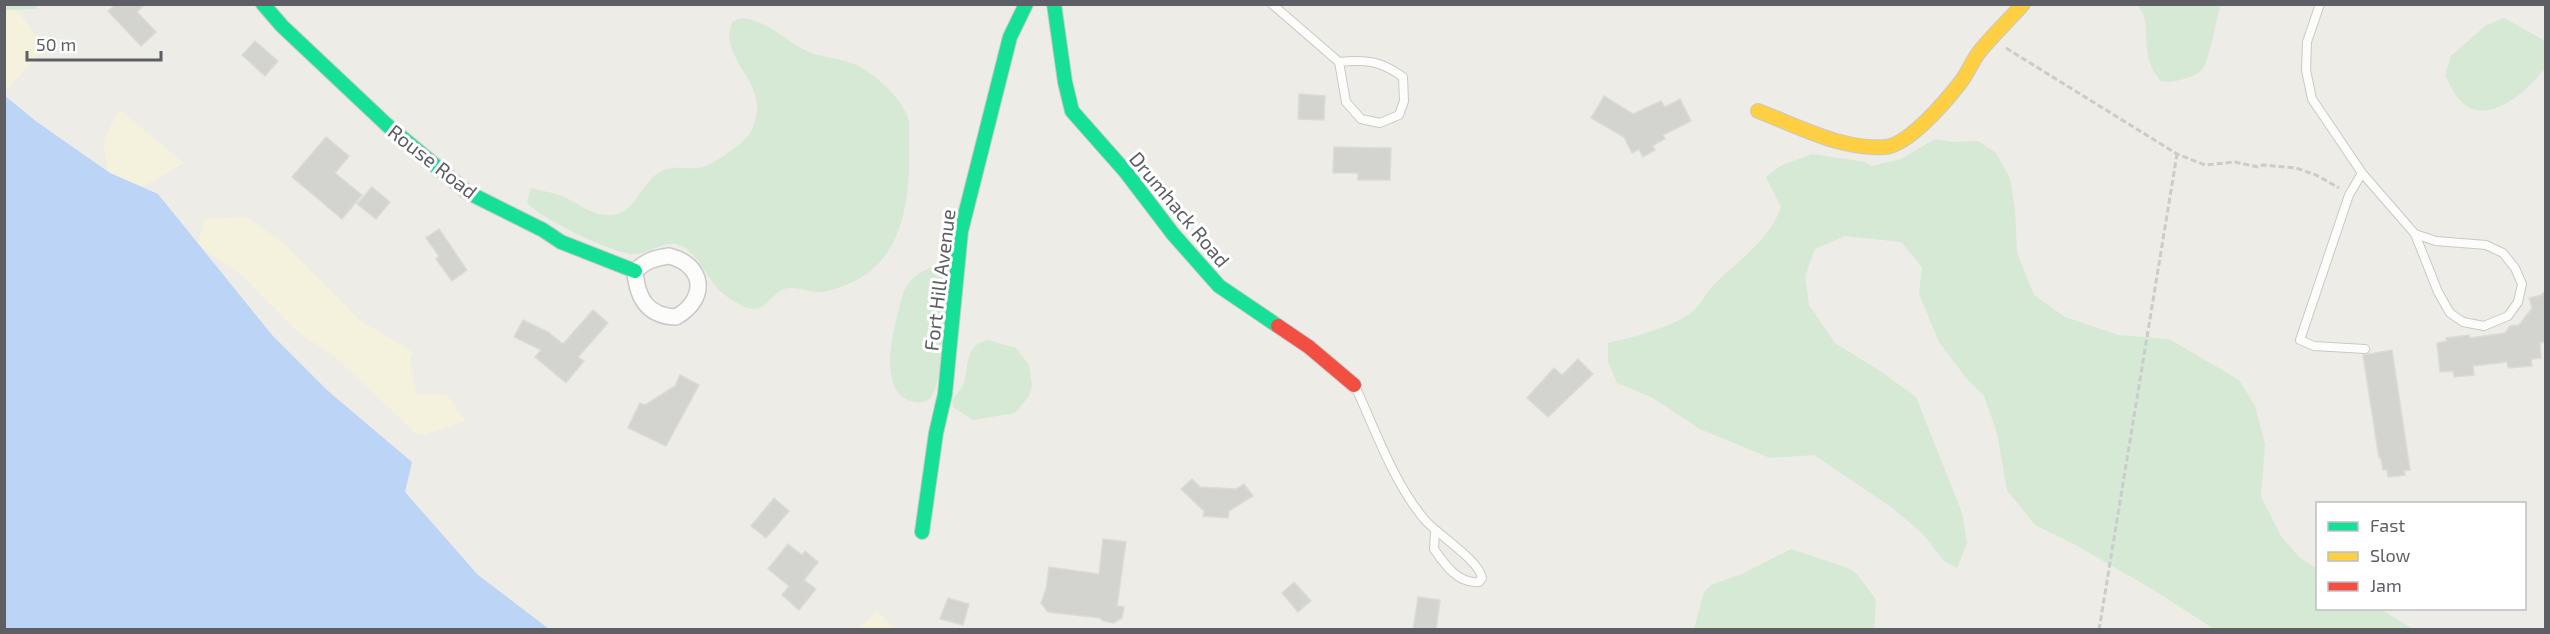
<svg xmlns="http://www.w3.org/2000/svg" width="2550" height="634" font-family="'Exo 2',sans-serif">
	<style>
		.green { fill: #d5e9d5 }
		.sand { fill: #f4f2dd }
		.water { fill: #bcd5f6 }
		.building { fill: #d3d3d0; stroke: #dcdbd6; stroke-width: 1.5 }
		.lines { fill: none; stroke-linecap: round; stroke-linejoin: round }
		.lane-casing { stroke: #cac9c9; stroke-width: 10 }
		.street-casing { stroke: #cac9c9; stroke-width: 18 }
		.fast-casing { stroke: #c9c9c7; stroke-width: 16 }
		.slow-casing { stroke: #c9c9c7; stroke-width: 16 }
		.jam-casing { stroke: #c9c9c7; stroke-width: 16 }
		.path { stroke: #c9cdcb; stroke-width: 3; stroke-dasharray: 6 3; stroke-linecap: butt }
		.lane { stroke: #fcfcfb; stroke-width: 8 }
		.street { stroke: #fcfcfb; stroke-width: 15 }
		.fast { stroke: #16e098; stroke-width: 14 }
		.slow { stroke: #ffcf43; stroke-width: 14 }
		.jam { stroke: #f24e42; stroke-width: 14 }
		.labels { text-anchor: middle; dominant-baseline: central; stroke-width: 6; stroke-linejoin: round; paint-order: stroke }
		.street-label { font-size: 20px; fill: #5d5f65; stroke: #fff }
	</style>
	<rect width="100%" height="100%" fill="#edece7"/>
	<g class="green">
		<polygon points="4,5 37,5 37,9 5,10"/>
		<path d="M 2137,5 L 2221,5 C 2215,20 2210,62 2201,71 C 2196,75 2190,77 2184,79 C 2175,81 2170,83 2161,81 C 2136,55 2155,23 2137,5 Z"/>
		<path d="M 742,18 C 770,23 776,33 799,47 C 813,56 832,57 848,62 C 870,68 904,99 909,121 C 910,177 913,249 857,280 C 846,285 835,290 823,292 C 812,293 802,288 791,288 C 771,288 767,316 745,307 C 736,303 725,296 718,289 C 706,276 695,247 675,244 C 661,242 646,256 631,254 C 611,252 538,218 527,202 L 531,188 C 541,191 552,192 562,196 C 579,203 592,217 613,215 C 638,212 642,176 667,169 C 676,166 689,169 699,168 C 711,167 744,143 751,132 C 754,127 756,116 757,110 C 759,77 717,53 733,21 Z"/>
		<path d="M 2504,18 L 2545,41 L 2545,67 C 2531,89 2489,127 2463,103 C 2454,96 2450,84 2445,75 L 2451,56 L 2485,26 Z"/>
		<path d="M 1935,139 L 1953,142 L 1978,141 L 1996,153 L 2010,178 L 2015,210 L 2017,253 L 2034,295 L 2065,317 L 2118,335 L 2169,339 L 2239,380 L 2255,406 L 2265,444 L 2261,497 L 2281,536 L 2299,557 L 2317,569 L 2318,608 L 2380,609 L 2413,629 L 2214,629 L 2157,592 L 2074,544 L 2035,525 L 2007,490 L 1997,433 L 1984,396 L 1967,379 L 1939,342 L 1919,294 L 1922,267 L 1901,242 L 1845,236 L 1815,249 L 1805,276 L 1809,305 L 1835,343 L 1880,371 L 1916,397 L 1962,513 L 1967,543 L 1957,568 L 1944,561 L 1922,533 L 1891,507 L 1814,455 L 1770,458 L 1700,429 L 1653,398 L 1617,383 L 1608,362 L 1608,343 C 1631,338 1672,327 1691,313 C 1699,307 1705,295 1711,288 C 1736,261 1768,243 1781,207 L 1766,177 L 1780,166 L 1812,154 L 1865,162 L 1872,166 L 1901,159 Z"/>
		<path d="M 935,265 L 944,268 L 952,277 C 949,302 945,380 930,398 C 926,403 920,403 914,402 C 878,394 892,336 898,313 C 901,303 902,290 909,283 C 915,274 926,270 935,265 Z"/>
		<path d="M 988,340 L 1016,348 L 1029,365 L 1032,386 L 1029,396 L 1015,413 L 973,420 L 954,408 L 952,401 C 956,394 964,387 965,379 C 969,361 966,345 988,340 Z"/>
		<polygon points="1791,549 1848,568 1857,574 1876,600 1874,629 1694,629 1704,592 1711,585 1742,574"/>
	</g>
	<g class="sand">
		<polygon points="4,10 17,11 41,41 41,53 5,91"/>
		<path d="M 120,110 L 184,163 L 143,187 L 110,173 C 99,143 105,135 120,110 Z"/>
		<polygon points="246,217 284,243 359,320 413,352 410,359 416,394 447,395 465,421 419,436 334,356 299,333 242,275 198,245 204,219"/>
		<polygon points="877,611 896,629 858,629"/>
	</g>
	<polygon class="water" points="4,95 37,122 110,173 158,194 272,335 328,391 412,462 405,492 478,575 549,629 5,629"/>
	<g class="building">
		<polygon points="116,4 145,4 137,12 156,32 141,46 108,11"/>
		<polygon points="255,41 278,61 265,76 242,55"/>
		<polygon points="1299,94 1325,96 1324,120 1298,119"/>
		<polygon points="1604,96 1633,114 1661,101 1665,107 1680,99 1691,121 1663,135 1665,139 1652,146 1655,150 1643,157 1639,149 1632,153 1624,137 1591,118"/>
		<polygon points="326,137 349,156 335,173 362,195 342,219 292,177"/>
		<polygon points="1334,147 1391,148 1390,180 1358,180 1358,173 1333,173"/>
		<polygon points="372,187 390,202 376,219 357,204"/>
		<polygon points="439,229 467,270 452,281 436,259 439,256 426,238"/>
		<polygon points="2546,290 2546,342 2540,343 2541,358 2531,359 2532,366 2508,368 2507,362 2473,366 2474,375 2454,377 2453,371 2440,372 2437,343 2447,341 2446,338 2469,335 2470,338 2505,333 2510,326 2519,325 2532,308 2529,298 2541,295"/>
		<polygon points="593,310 608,323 578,357 584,361 566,383 535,357 541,350 514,337 523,320 548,332 563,344"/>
		<polygon points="2392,350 2410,470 2404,471 2405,475 2388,477 2387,470 2383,470 2381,458 2379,458 2363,355"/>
		<polygon points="1578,359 1593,374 1548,417 1527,398 1554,368 1562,375"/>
		<polygon points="680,375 699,385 666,446 628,428 640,403 645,405 675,386"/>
		<polygon points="1192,479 1200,487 1236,489 1244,484 1253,496 1229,511 1228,518 1203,516 1204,511 1181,489"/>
		<polygon points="774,498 789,511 766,538 751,526"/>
		<polygon points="1103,539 1126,542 1117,606 1124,607 1122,618 1114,623 1103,621 1100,618 1048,612 1041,603 1046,589 1049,567 1099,574"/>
		<polygon points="788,544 802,555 805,551 818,562 804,580 816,589 799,610 782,595 789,586 768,569"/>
		<polygon points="1294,582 1311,601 1298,612 1282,593"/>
		<polygon points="1418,597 1440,600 1436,630 1413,630"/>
		<polygon points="948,598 969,604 963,625 940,619"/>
	</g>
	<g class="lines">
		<defs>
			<g id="lane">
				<path d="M 1272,4 L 1339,62 L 1346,102 L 1361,119 L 1380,123 L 1399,115 L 1404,101 L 1403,77 C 1381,61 1366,59 1339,62"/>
				<polyline points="2320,4 2307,42 2306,70 2312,99 2362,173 2415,234 2438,292 2450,313 2463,322 2484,326 2508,316 2518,302 2522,284 2515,268 2503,253 2486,245 2436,241 2415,234"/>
				<polyline points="2362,173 2349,195 2300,340 2314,346 2365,349"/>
				<path d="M 1355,386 C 1375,429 1394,484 1425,520 C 1438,535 1479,560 1482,578 L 1479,582 C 1458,584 1445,565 1434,549 L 1435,532"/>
			</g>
			<path id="street" d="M 669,256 C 705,265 708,299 676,317 C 647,316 637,298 635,271 C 646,261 654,258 669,256 Z"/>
			<g id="fast">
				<polyline points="263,4 282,26 387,125 467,192 543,230 561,242 635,271"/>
				<polyline points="1054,4 1065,82 1072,111 1125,171 1173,234 1219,286 1278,326"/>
				<polyline points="922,532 936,433 945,394 961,231 1010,37 1026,4"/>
			</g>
			<path id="slow" d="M 1758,111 C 1798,126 1841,150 1885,147 C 1909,145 1946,101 1960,83 C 1968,73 1972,61 1980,51 C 1993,35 2009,20 2023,4"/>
			<polyline id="jam" points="1278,326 1309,347 1354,385"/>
		</defs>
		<use href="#lane" class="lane-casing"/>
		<use href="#street" class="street-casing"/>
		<use href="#fast" class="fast-casing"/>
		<use href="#slow" class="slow-casing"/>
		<use href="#jam" class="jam-casing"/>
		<g class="path">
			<polyline points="2006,48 2177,154 2205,165 2235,162 2258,167 2263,165 2296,168 2316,175 2339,188"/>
			<polyline points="2099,630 2177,154"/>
		</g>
		<use href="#lane" class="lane"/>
		<use href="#street" class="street"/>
		<use href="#fast" class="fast"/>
		<use href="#slow" class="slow"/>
		<use href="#jam" class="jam"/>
	</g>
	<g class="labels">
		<g class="street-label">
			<text transform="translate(433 161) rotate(38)">Rouse Road</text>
			<text transform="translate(1180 209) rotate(50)">Drumhack Road</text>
			<text transform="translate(939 280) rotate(-83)">Fort Hill Avenue</text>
		</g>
	</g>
	<rect width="2550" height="634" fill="none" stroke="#5d5f65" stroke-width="12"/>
	<rect x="2316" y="502" width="210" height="108" fill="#ffffff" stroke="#bebfc1" stroke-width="1.5"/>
	<rect x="2328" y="522" width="30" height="9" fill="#16e098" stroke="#bebfc1" stroke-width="1.5"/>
	<text x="2370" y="532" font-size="18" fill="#5d5f65">Fast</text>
	<rect x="2328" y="552" width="30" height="9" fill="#ffcf43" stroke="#bebfc1" stroke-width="1.5"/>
	<text x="2370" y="562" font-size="18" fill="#5d5f65">Slow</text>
	<rect x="2328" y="582" width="30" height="9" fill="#f24e42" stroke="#bebfc1" stroke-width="1.5"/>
	<text x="2370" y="592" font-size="18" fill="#5d5f65">Jam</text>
	<path d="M27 51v9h134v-9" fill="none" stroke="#5d5f65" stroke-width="3"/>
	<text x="36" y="51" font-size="18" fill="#5d5f65" stroke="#ffffff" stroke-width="4.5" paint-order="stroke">50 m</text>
</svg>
